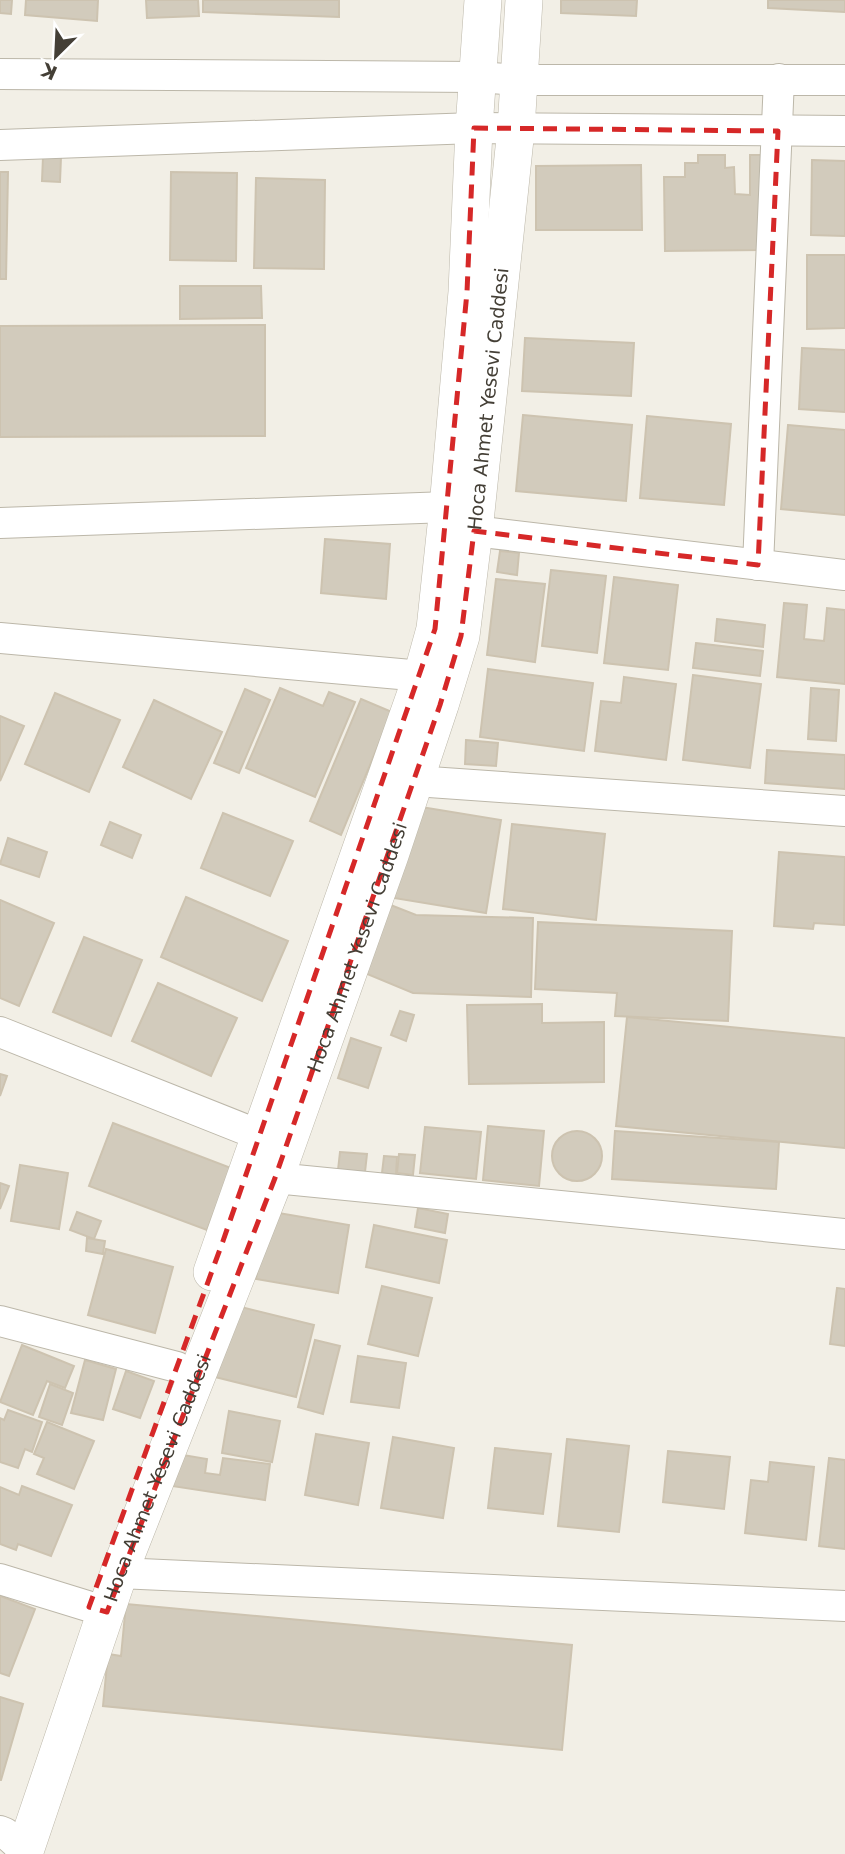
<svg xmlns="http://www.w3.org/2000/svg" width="845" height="1854" font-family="'DejaVu Sans',sans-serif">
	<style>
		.building { fill: #d2cbbc; stroke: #cdc3b0; stroke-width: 2 }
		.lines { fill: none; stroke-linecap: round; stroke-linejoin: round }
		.minor-casing { stroke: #bcb7a9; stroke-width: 32 }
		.tertiary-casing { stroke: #bcb7a9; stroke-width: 38 }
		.minor { stroke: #fff; stroke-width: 30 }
		.tertiary { stroke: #fff; stroke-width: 37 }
		.marked { fill: none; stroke: #d62828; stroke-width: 5; stroke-dasharray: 14 9; stroke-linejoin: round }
		.labels { text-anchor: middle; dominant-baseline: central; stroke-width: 5; stroke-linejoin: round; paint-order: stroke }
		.street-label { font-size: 19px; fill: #443f36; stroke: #fff }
	</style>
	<rect width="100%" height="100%" fill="#f2efe6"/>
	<g class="building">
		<polygon points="0,0 12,0 11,14 0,13"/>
		<polygon points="26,0 98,0 97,21 25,15"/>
		<polygon points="146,0 198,0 199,16 147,18"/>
		<polygon points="203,0 339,0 339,17 203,12"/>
		<polygon points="561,0 637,0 636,16 561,13"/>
		<polygon points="768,0 845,0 845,12 768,8"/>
		<polygon points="698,155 725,155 725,168 734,167 735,194 750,195 750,155 763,155 764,250 665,251 664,177 685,177 685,163 698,163"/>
		<polygon points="43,157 61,157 60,182 42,181"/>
		<polygon points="812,160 845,161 845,236 811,235"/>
		<polygon points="641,165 642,230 536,230 536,166"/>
		<polygon points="0,172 8,172 6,279 0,279"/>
		<polygon points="171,172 237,173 236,261 170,260"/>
		<polygon points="256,178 325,180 324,269 254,268"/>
		<polygon points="807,255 845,255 845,328 807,329"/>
		<polygon points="180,286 261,286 262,318 180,319"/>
		<polygon points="265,325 265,436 0,437 0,326"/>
		<polygon points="525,338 634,343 631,396 522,391"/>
		<polygon points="802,348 845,350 845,412 799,409"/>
		<polygon points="523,415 632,425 626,501 516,491"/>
		<polygon points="647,416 731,424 724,505 640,498"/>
		<polygon points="788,425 845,430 845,515 781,509"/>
		<polygon points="325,539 390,544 386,599 321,593"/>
		<polygon points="500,551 519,553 517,575 497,572"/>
		<polygon points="551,570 606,576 597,653 542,646"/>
		<polygon points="614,577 678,585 668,670 604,663"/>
		<polygon points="496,579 545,584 535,662 487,655"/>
		<polygon points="784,603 807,605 804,639 824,641 827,608 845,610 845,684 777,677"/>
		<polygon points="717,619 765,625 763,647 715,641"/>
		<polygon points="696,643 763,651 760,676 693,668"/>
		<polygon points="488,669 593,683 584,751 480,737"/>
		<polygon points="693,675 761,684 750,768 683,760"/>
		<polygon points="624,677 676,684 666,760 595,751 601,701 621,703"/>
		<polygon points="280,688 323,706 329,692 355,702 315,797 246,768"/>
		<polygon points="811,688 839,690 836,741 808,739"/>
		<polygon points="245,689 270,700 239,773 214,763"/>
		<polygon points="55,693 120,720 89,792 25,764"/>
		<polygon points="361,699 392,712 341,835 310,821"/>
		<polygon points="154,700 222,732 191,799 123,767"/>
		<polygon points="0,716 24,726 0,781"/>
		<polygon points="466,740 498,743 496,766 465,764"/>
		<polygon points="767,750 845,755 845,789 765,783"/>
		<polygon points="409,805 501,820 486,913 394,898"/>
		<polygon points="223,813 293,841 270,896 201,868"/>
		<polygon points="110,822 141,835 132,858 101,845"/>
		<polygon points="512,824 605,834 596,920 503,909"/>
		<polygon points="8,838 47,852 39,877 0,864"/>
		<polygon points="779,852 845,857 844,925 814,923 813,929 774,926"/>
		<polygon points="186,897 288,941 262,1001 161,957"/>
		<polygon points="0,900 54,923 19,1006 0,998"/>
		<polygon points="388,904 416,915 533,918 531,997 413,993 360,971"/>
		<polygon points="538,922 732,931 728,1021 615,1016 617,993 535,989"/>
		<polygon points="84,937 142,960 111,1036 53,1012"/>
		<polygon points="158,983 237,1018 211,1076 132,1041"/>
		<polygon points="542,1004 542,1023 604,1022 604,1082 469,1084 467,1005"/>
		<polygon points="400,1011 414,1015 406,1041 391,1035"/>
		<polygon points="627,1017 845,1038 845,1148 616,1126"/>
		<polygon points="351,1038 381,1048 368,1088 338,1078"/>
		<polygon points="0,1074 7,1076 0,1096"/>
		<polygon points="113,1123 231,1168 207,1230 89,1186"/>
		<polygon points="488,1126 544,1131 539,1186 483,1180"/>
		<polygon points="425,1127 481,1132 476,1179 420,1173"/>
		<polygon points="615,1131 779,1142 776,1189 612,1179"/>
		<circle cx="577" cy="1156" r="25"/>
		<polygon points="340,1152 367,1154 365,1172 338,1170"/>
		<polygon points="399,1154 415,1155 413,1175 397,1173"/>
		<polygon points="384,1156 397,1157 396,1175 382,1173"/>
		<polygon points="20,1165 68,1173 59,1229 11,1221"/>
		<polygon points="0,1183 9,1186 0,1209"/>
		<polygon points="418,1208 448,1214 445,1233 415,1227"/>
		<polygon points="267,1211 349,1225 338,1293 256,1279"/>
		<polygon points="77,1212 101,1221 94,1239 70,1230"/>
		<polygon points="374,1225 447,1240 439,1283 366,1267"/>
		<polygon points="87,1238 105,1241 103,1254 86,1251"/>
		<polygon points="106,1249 173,1267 155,1333 88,1315"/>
		<polygon points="382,1286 432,1298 418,1356 368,1344"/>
		<polygon points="837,1288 845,1289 845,1346 830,1344"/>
		<polygon points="233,1305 314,1325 296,1397 215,1377"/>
		<polygon points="315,1340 340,1346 323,1414 298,1407"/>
		<polygon points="22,1345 74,1366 65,1388 47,1381 33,1415 0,1402"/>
		<polygon points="358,1356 406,1363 399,1408 351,1402"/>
		<polygon points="85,1360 116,1369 103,1420 71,1413"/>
		<polygon points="126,1371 154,1381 140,1418 113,1409"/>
		<polygon points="50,1384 73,1393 62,1425 39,1417"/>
		<polygon points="8,1410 42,1422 32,1452 25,1449 18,1468 0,1462 0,1418 4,1420"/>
		<polygon points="229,1411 280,1421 272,1462 222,1453"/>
		<polygon points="47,1422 94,1441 74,1489 37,1474 44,1458 34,1454"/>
		<polygon points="316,1434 369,1443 358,1505 305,1495"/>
		<polygon points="393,1437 454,1448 443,1518 381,1508"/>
		<polygon points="567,1439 629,1446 619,1532 558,1526"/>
		<polygon points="495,1448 551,1454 543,1514 488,1508"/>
		<polygon points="668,1451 730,1457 724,1509 663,1502"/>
		<polygon points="177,1454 207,1459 205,1473 220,1475 223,1458 270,1464 265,1500 172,1486"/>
		<polygon points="829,1458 845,1460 845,1549 819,1546"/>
		<polygon points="770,1462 814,1467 806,1540 745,1533 751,1480 768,1482"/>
		<polygon points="22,1486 72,1505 51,1556 18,1544 16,1550 0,1544 0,1487 19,1495"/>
		<polygon points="0,1596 35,1609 9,1676 0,1673"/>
		<polygon points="126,1604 572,1645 562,1750 103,1706 108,1654 121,1656"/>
		<polygon points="0,1697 23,1704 1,1780 0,1780"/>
	</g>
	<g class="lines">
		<defs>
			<g id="minor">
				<polyline points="0,74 478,77 519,80 845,80"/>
				<polyline points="0,145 474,128 845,131"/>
				<polyline points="0,523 448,507"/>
				<polyline points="474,531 845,575"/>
				<polyline points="758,565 779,79"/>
				<polyline points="0,638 422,676"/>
				<polyline points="415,781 845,811"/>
				<polyline points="0,1032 259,1135"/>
				<polyline points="275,1178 845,1234"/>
				<polyline points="0,1321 177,1367"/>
				<polyline points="119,1573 845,1606"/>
				<polyline points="0,1579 107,1612"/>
				<polyline points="0,1831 5,1833 25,1851"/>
			</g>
			<g id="tertiary">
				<polyline points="212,1272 422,676 435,629 448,507 467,292 474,128 483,0"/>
				<path id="s1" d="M 24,1854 L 119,1573 L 275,1178 L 390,855 L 440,705 L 461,636 L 474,531 L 516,129 L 524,0"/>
			</g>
		</defs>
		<use href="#minor" class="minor-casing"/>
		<use href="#tertiary" class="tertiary-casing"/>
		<use href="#minor" class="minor"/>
		<use href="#tertiary" class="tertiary"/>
	</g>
	<path class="marked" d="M 474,128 L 778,131 L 758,565 L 474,531 L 461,636 L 440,705 L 275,1178 L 107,1612 L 89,1607 L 223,1241 L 435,629 L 467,292 Z"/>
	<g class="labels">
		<g class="street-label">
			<text stroke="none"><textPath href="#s1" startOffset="1533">Hoca Ahmet Yesevi Caddesi</textPath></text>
			<text stroke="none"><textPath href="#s1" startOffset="966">Hoca Ahmet Yesevi Caddesi</textPath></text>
			<text stroke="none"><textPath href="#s1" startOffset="399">Hoca Ahmet Yesevi Caddesi</textPath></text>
		</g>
	</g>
	<g transform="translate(56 56) rotate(204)" stroke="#ffffff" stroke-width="5" paint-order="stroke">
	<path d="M0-5L12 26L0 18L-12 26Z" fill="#443f36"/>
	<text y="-10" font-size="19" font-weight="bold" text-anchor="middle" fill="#443f36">K</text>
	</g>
</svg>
